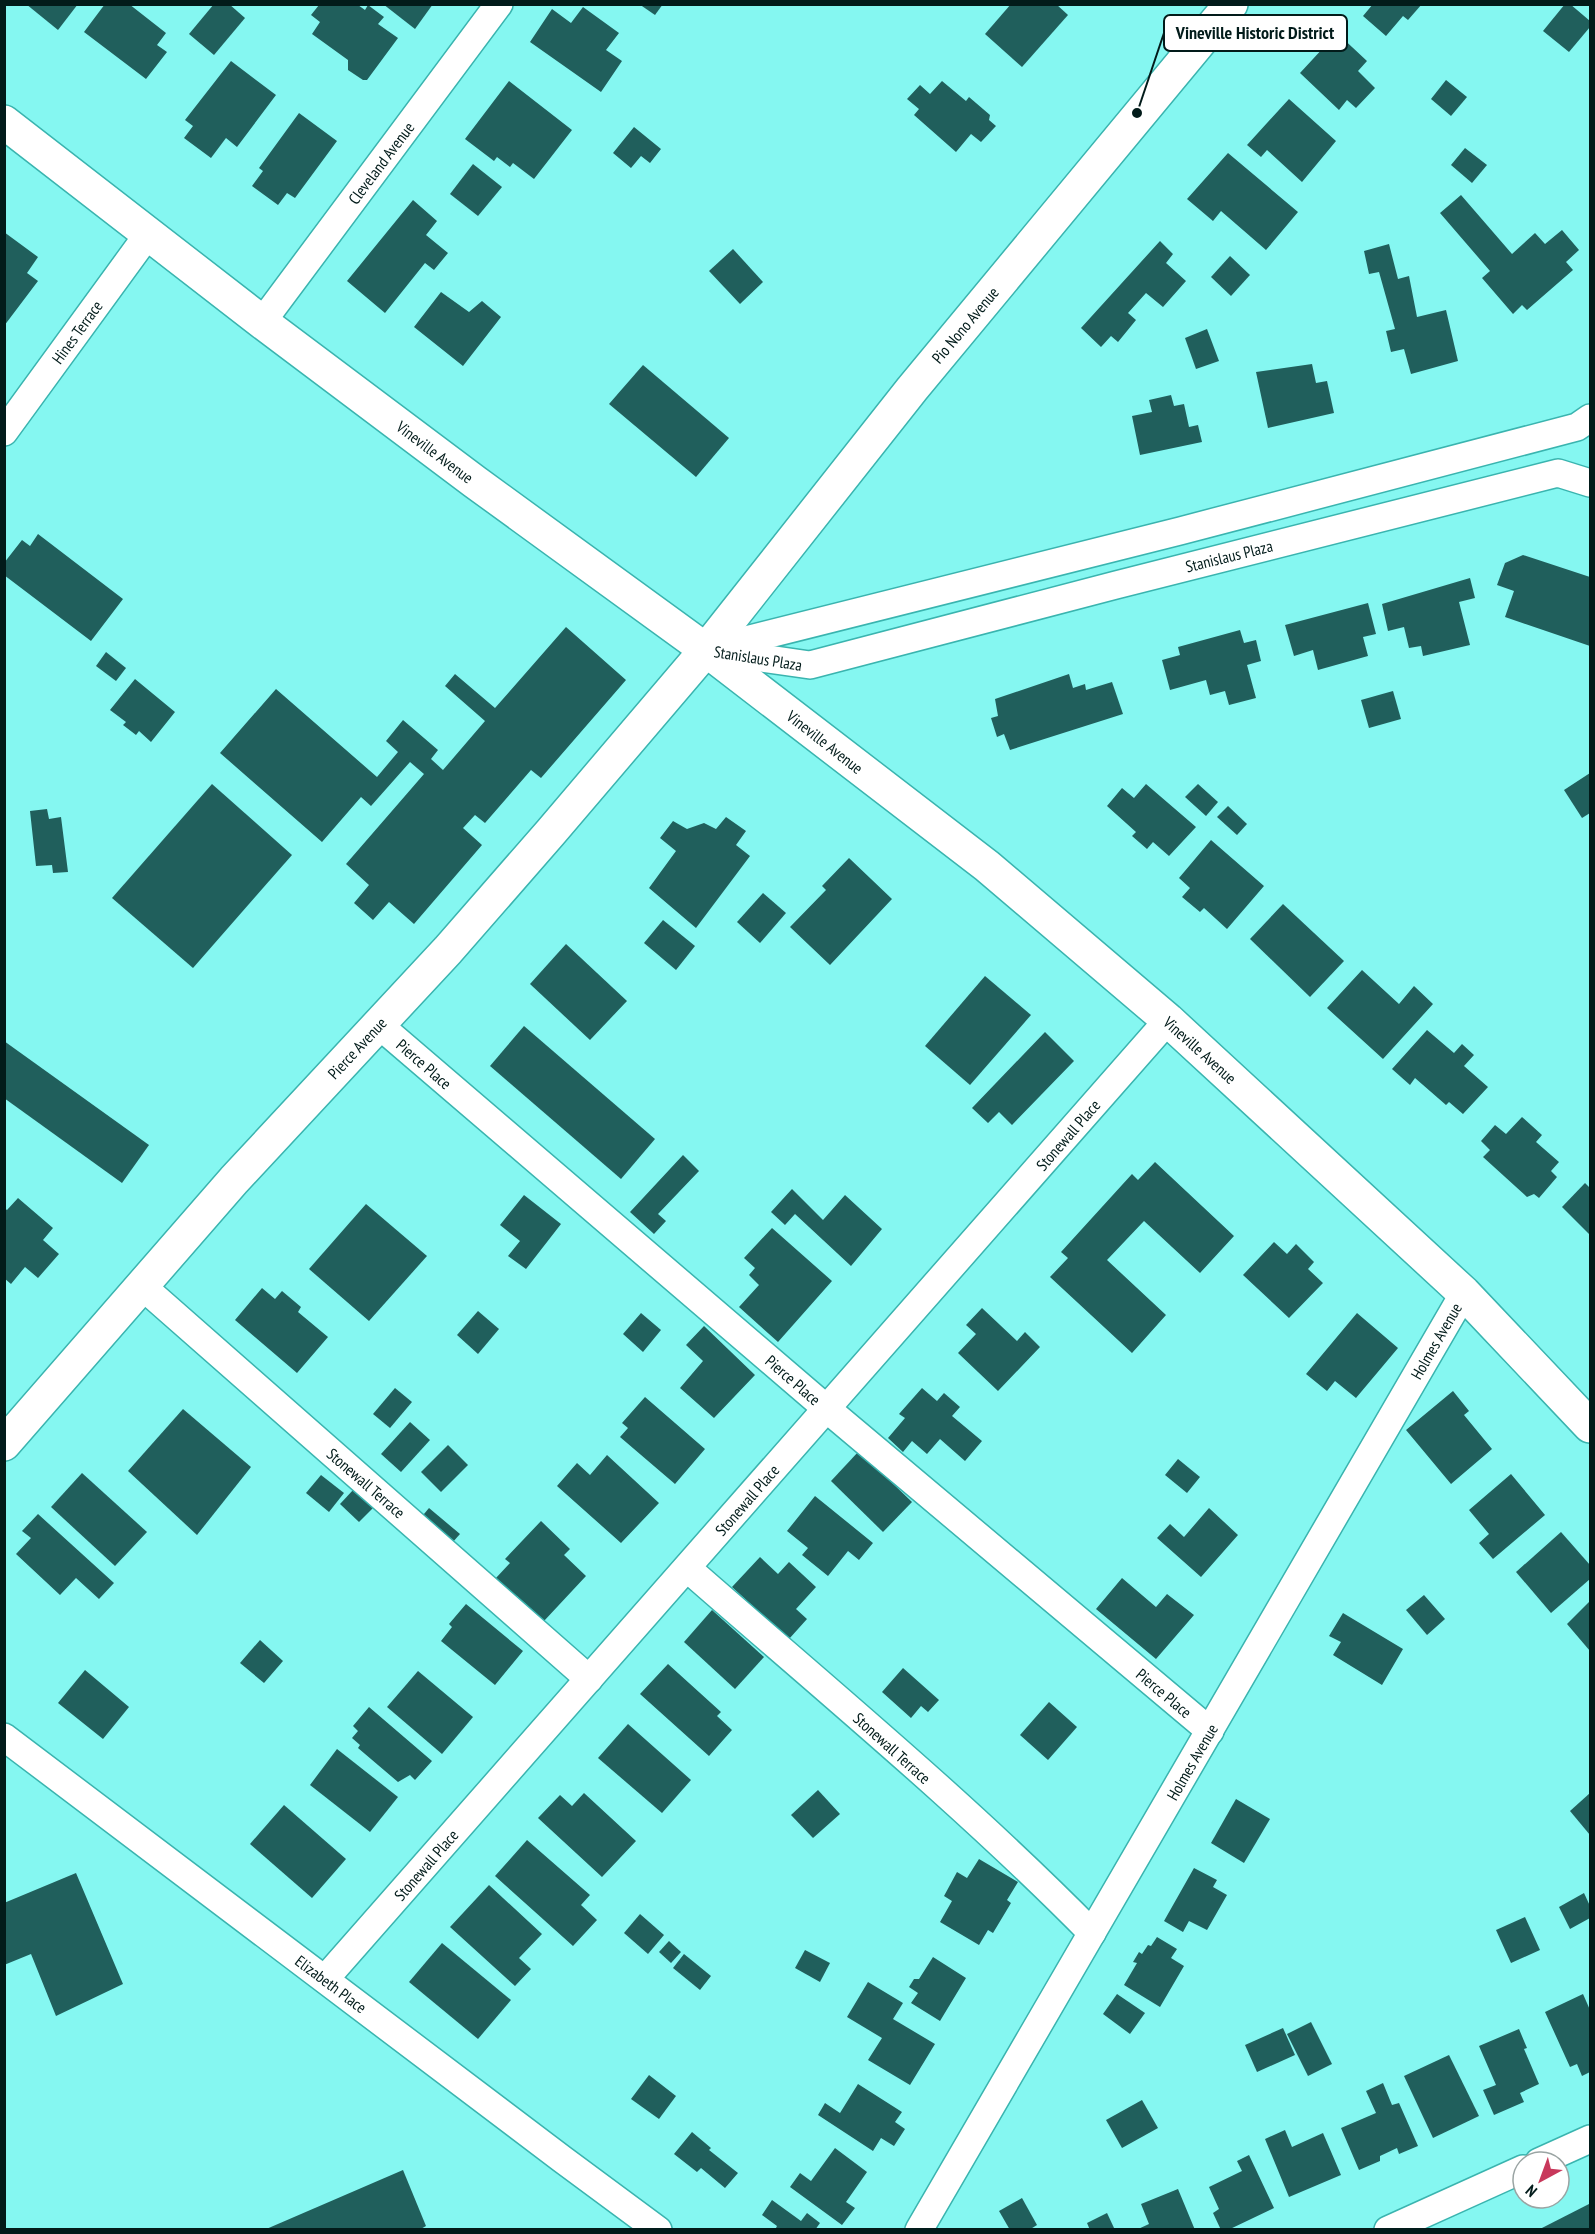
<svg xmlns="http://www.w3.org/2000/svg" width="1595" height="2234" font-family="'PT Sans Narrow',sans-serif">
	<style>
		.building { fill: #205f5c }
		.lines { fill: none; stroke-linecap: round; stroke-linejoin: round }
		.minor-casing { stroke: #3ab4af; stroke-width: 30 }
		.primary-casing { stroke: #3ab4af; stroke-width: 36 }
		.minor { stroke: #fff; stroke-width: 27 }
		.primary { stroke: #fff; stroke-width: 33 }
		.labels { text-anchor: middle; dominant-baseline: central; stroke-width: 6; stroke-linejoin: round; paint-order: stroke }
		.street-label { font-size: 16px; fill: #021b1a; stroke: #fff }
		.leader { fill: none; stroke: #021b1a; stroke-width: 2 }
		.callout-dot { fill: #021b1a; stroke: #fff; stroke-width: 2 }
		.callout { fill: #fff; stroke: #021b1a; stroke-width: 2 }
		.callout-label { font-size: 18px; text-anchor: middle; font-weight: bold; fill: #021b1a }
	</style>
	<rect width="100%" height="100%" fill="#85f7f1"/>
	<g class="building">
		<polygon points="26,4 78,4 58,30"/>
		<polygon points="105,4 129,4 166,33 157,45 167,52 146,79 84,32"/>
		<polygon points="214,4 229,4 245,18 214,55 189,34"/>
		<polygon points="383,4 433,4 415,29"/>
		<polygon points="639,4 663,4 655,15"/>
		<polygon points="1011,4 1056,4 1068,15 1022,67 985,34"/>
		<polygon points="1373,4 1422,4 1408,20 1403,16 1386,36 1363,16"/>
		<polygon points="1565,4 1570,4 1590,21 1590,27 1569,52 1543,31"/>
		<polygon points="319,5 358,5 365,10 368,5 384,17 378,24 398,38 367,80 363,80 348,70 348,60 312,34 320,22 311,15"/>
		<polygon points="583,7 619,33 606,50 622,61 601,92 530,42 552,9 571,23"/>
		<polygon points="1337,33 1367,61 1358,71 1375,88 1356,108 1347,100 1339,110 1300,73"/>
		<polygon points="231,61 276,95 237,147 226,138 211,158 184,138 193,126 185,120"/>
		<polygon points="1446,80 1467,97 1451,116 1431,99"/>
		<polygon points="509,81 572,130 534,179 513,163 510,167 497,157 494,161 465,139"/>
		<polygon points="942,81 966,101 969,97 990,115 989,120 996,126 981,142 971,134 956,152 914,115 919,109 907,99 920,85 930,94"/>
		<polygon points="1289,99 1336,141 1302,182 1267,150 1261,157 1247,145"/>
		<polygon points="299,113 337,141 295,198 287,193 278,205 252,186 263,171 259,168"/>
		<polygon points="634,127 661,149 650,163 641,156 631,168 613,153"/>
		<polygon points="1465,148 1487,165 1472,183 1451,165"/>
		<polygon points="1228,153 1298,212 1266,250 1221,211 1213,221 1187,199"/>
		<polygon points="473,164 502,187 478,216 450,194"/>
		<polygon points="1461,195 1512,254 1535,233 1545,244 1562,230 1579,250 1566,262 1573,270 1527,310 1522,305 1513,314 1482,278 1490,271 1440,213"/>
		<polygon points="413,200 437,221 426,235 448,253 434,270 425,263 385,313 347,281"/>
		<polygon points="4,232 38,257 27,273 38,281 4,326"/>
		<polygon points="1160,241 1173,254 1166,263 1186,281 1163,307 1146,293 1128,313 1136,320 1118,342 1111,336 1101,347 1081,328"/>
		<polygon points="1389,244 1398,279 1409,276 1417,317 1446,310 1458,361 1411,374 1404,349 1391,352 1386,331 1395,329 1379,272 1369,274 1364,251"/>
		<polygon points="733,249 763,282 740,304 709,271"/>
		<polygon points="1230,256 1250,275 1231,296 1211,277"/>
		<polygon points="441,292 469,312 482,301 501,317 463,366 414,327"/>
		<polygon points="1207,329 1219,361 1196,369 1185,338"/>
		<polygon points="1312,364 1316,383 1327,381 1334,413 1268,428 1256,372"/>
		<polygon points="643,365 729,438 696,477 609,404"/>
		<polygon points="1171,395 1174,406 1184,404 1189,427 1198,425 1202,442 1140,455 1132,416 1152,412 1149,400"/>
		<polygon points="38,534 123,599 91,641 4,575 4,563 22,540 30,546"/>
		<polygon points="1523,555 1590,577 1590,646 1505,617 1514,591 1497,585 1505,563"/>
		<polygon points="1470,578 1475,598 1459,602 1470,645 1423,656 1421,646 1409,648 1404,627 1388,631 1382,604"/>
		<polygon points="1368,603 1376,634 1363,637 1368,656 1318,670 1313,650 1294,656 1285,625"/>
		<polygon points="566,627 626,680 541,778 531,770 485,823 475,815 463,828 482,845 414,924 389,902 373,920 354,903 369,885 346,864 424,774 410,762 371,806 361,797 322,842 220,753 276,689 377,777 398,752 386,741 403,720 438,750 431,759 443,770 485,721 445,686 455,674 495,708"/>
		<polygon points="1240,630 1244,643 1256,640 1261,661 1247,665 1256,698 1229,705 1225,691 1210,695 1206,680 1170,690 1162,660 1180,655 1178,647"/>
		<polygon points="106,652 126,668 116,681 96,666"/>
		<polygon points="1069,674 1073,688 1085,684 1086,690 1112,682 1123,714 1010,750 1004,734 997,737 991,718 998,716 995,699"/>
		<polygon points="135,679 175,712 151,742 139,731 136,735 123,725 126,722 110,710"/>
		<polygon points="1393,691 1401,719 1369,728 1361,700"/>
		<polygon points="1590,773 1590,813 1582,818 1564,790"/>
		<polygon points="212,784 292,855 193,968 112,898"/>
		<polygon points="1146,784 1196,827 1169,856 1153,842 1147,849 1132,836 1136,832 1107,806 1122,788 1134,798"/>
		<polygon points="1198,784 1218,802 1206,816 1185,797"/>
		<polygon points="1228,806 1247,824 1237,835 1217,817"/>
		<polygon points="47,809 49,819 61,817 68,872 53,873 52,865 36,866 30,811"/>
		<polygon points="726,817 746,831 736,845 750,856 696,928 649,888 676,851 660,838 673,821 687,829 704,823 716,829"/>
		<polygon points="1211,840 1264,886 1227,929 1204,908 1200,912 1182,897 1190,888 1179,878"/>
		<polygon points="849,858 892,899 830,965 790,927 826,890 822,886"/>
		<polygon points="763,893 786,913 760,943 737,922"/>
		<polygon points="1283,904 1344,961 1310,997 1250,939"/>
		<polygon points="663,920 695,946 676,970 644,943"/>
		<polygon points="566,944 627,1001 590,1040 530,984"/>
		<polygon points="1362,970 1399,1004 1414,986 1433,1004 1383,1059 1327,1008"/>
		<polygon points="985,976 1031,1015 970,1085 925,1046"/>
		<polygon points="524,1026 655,1139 621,1179 490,1066"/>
		<polygon points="1427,1030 1454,1053 1462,1044 1474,1055 1464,1066 1488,1087 1463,1114 1449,1102 1446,1105 1415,1078 1410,1085 1392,1069"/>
		<polygon points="1045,1032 1074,1061 1012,1125 999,1112 988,1123 972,1108"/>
		<polygon points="4,1041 149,1145 122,1183 4,1098"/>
		<polygon points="1522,1117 1542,1135 1536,1142 1559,1162 1551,1171 1557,1177 1539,1198 1534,1194 1527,1197 1483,1157 1490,1150 1481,1141 1495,1125 1506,1134"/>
		<polygon points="683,1155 699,1171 658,1214 666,1221 654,1234 630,1212"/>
		<polygon points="1155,1162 1234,1236 1200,1273 1144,1221 1107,1260 1166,1315 1132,1353 1050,1277 1068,1258 1061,1252 1132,1174 1138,1180"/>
		<polygon points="1585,1183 1590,1188 1590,1235 1562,1207"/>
		<polygon points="792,1189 823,1220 845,1195 882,1229 851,1266 795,1214 785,1225 771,1212"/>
		<polygon points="524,1195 561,1224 526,1269 508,1256 520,1241 500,1225"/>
		<polygon points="18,1198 53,1228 43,1240 59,1254 38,1278 25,1267 11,1284 4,1278 4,1208 7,1210"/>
		<polygon points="366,1204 427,1256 369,1321 309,1269"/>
		<polygon points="772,1228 832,1281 778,1342 739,1307 759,1285 749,1275 755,1268 744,1258"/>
		<polygon points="1274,1242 1287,1254 1296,1244 1314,1262 1308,1269 1323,1283 1289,1318 1243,1275"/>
		<polygon points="262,1288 275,1299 282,1291 301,1307 298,1312 328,1337 297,1373 235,1320"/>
		<polygon points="982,1308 1017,1341 1025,1332 1040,1347 998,1391 958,1353 976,1334 966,1325"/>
		<polygon points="478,1311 499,1329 478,1354 457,1335"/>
		<polygon points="641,1313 661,1330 643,1352 623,1334"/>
		<polygon points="1357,1313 1398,1348 1356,1398 1335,1381 1327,1391 1306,1374"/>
		<polygon points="704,1326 755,1375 714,1418 680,1388 703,1361 686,1345"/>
		<polygon points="395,1388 412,1402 390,1428 373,1414"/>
		<polygon points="922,1388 937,1401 944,1393 960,1407 952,1416 982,1441 965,1461 940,1439 927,1454 912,1441 903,1452 888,1438 905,1418 899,1414"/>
		<polygon points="1453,1391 1469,1411 1464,1415 1492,1449 1451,1484 1406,1430"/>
		<polygon points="645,1397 705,1449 675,1484 620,1437 628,1428 622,1423"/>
		<polygon points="183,1409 251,1467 197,1535 128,1471"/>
		<polygon points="410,1422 430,1440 401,1472 381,1454"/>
		<polygon points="448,1445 468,1465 441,1492 421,1472"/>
		<polygon points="859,1451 912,1502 883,1532 831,1481"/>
		<polygon points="607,1455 659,1503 621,1543 557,1486 577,1463 590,1475"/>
		<polygon points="1178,1459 1200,1477 1187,1493 1165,1475"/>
		<polygon points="82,1473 147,1532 115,1566 51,1507"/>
		<polygon points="1511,1474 1545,1515 1493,1559 1479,1543 1489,1534 1469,1510"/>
		<polygon points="321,1475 344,1493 329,1512 306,1493"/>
		<polygon points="354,1489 374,1507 359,1522 340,1504"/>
		<polygon points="815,1496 873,1543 859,1560 848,1551 828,1576 802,1555 808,1548 787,1531"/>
		<polygon points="429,1508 460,1534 444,1552 414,1526"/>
		<polygon points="1209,1508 1238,1535 1201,1577 1157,1538 1170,1524 1184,1537"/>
		<polygon points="38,1514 114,1583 99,1599 76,1578 60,1595 16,1554 31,1538 22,1531"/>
		<polygon points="541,1521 570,1549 564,1555 586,1576 544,1621 517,1596 510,1604 495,1579 510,1563 505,1559"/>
		<polygon points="1561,1532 1590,1565 1590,1579 1551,1613 1516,1572"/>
		<polygon points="760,1557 778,1574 789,1562 816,1587 796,1609 807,1619 789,1639 732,1587"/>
		<polygon points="1122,1578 1156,1607 1167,1594 1194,1615 1156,1659 1096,1609"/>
		<polygon points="1424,1595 1445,1619 1427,1635 1406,1610"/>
		<polygon points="1590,1601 1590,1651 1567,1624"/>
		<polygon points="466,1604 523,1651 495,1685 441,1641 452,1627 449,1624"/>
		<polygon points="712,1610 764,1657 735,1689 684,1642"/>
		<polygon points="1343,1613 1403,1649 1382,1685 1333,1655 1341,1642 1329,1636"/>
		<polygon points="260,1640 283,1661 264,1683 240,1663"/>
		<polygon points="668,1664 721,1712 717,1716 732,1730 709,1756 640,1694"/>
		<polygon points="903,1668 939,1700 928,1712 921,1706 911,1718 882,1692"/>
		<polygon points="85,1670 129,1707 103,1739 58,1703"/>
		<polygon points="418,1671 473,1717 442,1754 387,1707"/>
		<polygon points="1049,1702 1077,1727 1048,1760 1020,1735"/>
		<polygon points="369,1707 432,1761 415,1780 410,1775 398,1782 358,1748 360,1745 352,1738 358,1731 353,1726"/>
		<polygon points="628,1724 691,1780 662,1813 598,1758"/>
		<polygon points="337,1749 398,1797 370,1832 310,1785"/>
		<polygon points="818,1790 840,1814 813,1838 791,1815"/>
		<polygon points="584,1793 636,1841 602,1877 538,1818 560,1795 572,1806"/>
		<polygon points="1590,1793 1590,1835 1570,1811"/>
		<polygon points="1236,1799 1270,1819 1244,1863 1211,1843"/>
		<polygon points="284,1805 346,1859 312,1898 250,1844"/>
		<polygon points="527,1840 590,1895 581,1905 597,1920 573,1946 495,1876"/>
		<polygon points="979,1859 1018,1882 1007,1900 1011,1903 993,1933 988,1930 979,1945 940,1922 952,1901 944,1896 957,1872 967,1878"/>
		<polygon points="1194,1868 1217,1880 1213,1887 1227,1895 1207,1930 1189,1921 1183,1932 1164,1921"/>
		<polygon points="76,1873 123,1984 56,2016 31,1954 4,1965 4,1903"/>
		<polygon points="489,1885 542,1934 519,1958 531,1969 515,1986 450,1927"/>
		<polygon points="1584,1893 1590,1906 1590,1918 1570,1929 1559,1907"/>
		<polygon points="640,1914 664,1935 648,1954 624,1933"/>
		<polygon points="1525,1917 1540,1950 1511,1963 1496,1930"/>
		<polygon points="1157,1937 1177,1949 1171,1958 1184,1966 1160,2007 1124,1985 1137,1963 1133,1962 1139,1952 1142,1954 1148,1945 1151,1946"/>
		<polygon points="669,1941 681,1952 671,1963 659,1952"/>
		<polygon points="442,1943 511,2000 478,2039 409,1982"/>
		<polygon points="805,1950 830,1963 820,1982 795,1968"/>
		<polygon points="684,1954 711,1976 700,1990 673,1968"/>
		<polygon points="933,1957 966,1978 940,2021 911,2003 918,1993 909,1987 914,1979 919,1979"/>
		<polygon points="868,1982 903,2003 893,2019 935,2044 910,2085 868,2060 882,2038 847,2017"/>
		<polygon points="1117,1994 1145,2013 1130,2034 1103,2014"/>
		<polygon points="1583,1994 1590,2010 1590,2072 1582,2076 1577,2064 1570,2067 1545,2012"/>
		<polygon points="1311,2022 1332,2064 1308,2076 1287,2034"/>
		<polygon points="1283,2028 1295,2055 1257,2072 1245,2045"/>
		<polygon points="1519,2029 1527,2048 1524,2049 1539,2084 1520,2093 1524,2102 1494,2115 1483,2090 1496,2085 1479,2046"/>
		<polygon points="1449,2055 1479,2116 1433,2138 1404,2076"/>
		<polygon points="649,2075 676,2096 659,2119 631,2099"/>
		<polygon points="1383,2083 1392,2105 1399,2103 1418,2146 1399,2154 1397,2148 1380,2156 1380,2161 1359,2170 1341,2128 1376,2113 1366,2091"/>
		<polygon points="858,2084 902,2112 895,2122 905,2129 894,2146 881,2138 873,2151 818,2115 825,2103 840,2113"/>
		<polygon points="1142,2100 1158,2128 1122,2148 1106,2120"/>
		<polygon points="1285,2130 1292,2147 1323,2133 1341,2175 1289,2197 1265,2139"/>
		<polygon points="692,2132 711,2148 709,2150 738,2173 725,2188 701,2168 697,2172 674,2154"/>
		<polygon points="835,2148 867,2172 846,2202 855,2208 842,2225 790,2187 800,2173 811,2181"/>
		<polygon points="1249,2155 1274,2208 1228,2230 1221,2230 1213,2213 1219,2209 1209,2187 1242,2171 1237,2161"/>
		<polygon points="403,2170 426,2226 419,2230 264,2230"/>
		<polygon points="1178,2189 1195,2230 1136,2230 1149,2224 1141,2204"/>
		<polygon points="1022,2198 1037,2225 1029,2230 1010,2230 999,2211"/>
		<polygon points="772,2200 801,2221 807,2213 820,2223 815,2230 775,2230 777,2226 762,2215"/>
		<polygon points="1589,2204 1590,2230 1538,2230"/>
		<polygon points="1107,2213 1115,2230 1090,2230 1087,2223"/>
	</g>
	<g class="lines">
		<defs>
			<g id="minor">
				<polyline points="262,322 499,4"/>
				<polyline points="4,432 149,233"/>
				<polyline points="706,650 1180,531 1577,427 1590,418"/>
				<polyline points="719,652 810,665 1116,585 1558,473 1590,483"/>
				<polyline points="379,1025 827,1409 1210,1731"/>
				<polyline points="142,1286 589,1679"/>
				<path d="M 687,1568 C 824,1688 965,1804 1092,1933"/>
				<polyline points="4,1737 562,2159 658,2230"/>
				<polyline points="325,1979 1168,1020"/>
				<polyline points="1539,2162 1590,2139"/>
				<polyline points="919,2230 1464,1293"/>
				<polyline points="1388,2230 1523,2169"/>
			</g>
			<g id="primary">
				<polyline points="4,122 262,322 475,482 706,650 987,866 1168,1020 1464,1293 1590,1426"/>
				<polyline points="4,1444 234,1180 448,950 551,832 706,650 912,389 1231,4"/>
			</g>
		</defs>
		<use href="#minor" class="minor-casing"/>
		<use href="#primary" class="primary-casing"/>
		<use href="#minor" class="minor"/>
		<use href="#primary" class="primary"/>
	</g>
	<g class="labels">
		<g class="street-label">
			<text transform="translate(381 163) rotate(-53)">Cleveland Avenue</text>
			<text transform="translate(965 325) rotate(-50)">Pio Nono Avenue</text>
			<text transform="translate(77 332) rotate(-54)">Hines Terrace</text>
			<text transform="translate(435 452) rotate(37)">Vineville Avenue</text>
			<text transform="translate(1229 556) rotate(-14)">Stanislaus Plaza</text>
			<text transform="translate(758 658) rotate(9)">Stanislaus Plaza</text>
			<text transform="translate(825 742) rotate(38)">Vineville Avenue</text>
			<text transform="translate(357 1048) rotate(-47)">Pierce Avenue</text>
			<text transform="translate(1200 1050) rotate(42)">Vineville Avenue</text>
			<text transform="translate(424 1064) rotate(41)">Pierce Place</text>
			<text transform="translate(1068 1135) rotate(-49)">Stonewall Place</text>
			<text transform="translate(1436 1341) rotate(-60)">Holmes Avenue</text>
			<text transform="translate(793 1380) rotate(41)">Pierce Place</text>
			<text transform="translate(366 1483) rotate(41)">Stonewall Terrace</text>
			<text transform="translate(747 1500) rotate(-49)">Stonewall Place</text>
			<text transform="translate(1164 1693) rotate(40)">Pierce Place</text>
			<text transform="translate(892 1748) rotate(42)">Stonewall Terrace</text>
			<text transform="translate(1192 1762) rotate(-60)">Holmes Avenue</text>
			<text transform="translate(426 1865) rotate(-49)">Stonewall Place</text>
			<text transform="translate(331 1984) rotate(37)">Elizabeth Place</text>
		</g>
	</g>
	<path class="leader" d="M1137 113L1164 33"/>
	<circle class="callout-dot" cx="1137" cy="113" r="6"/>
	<rect class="callout" x="1164" y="15" width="183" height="36" rx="6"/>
	<g class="callout-label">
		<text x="1255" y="39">Vineville Historic District</text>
	</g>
	<rect width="1595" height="2234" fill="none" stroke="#021b1a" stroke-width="12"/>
	<g transform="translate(1541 2180) rotate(221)"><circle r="28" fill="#ffffff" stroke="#9aa4a3" stroke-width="1.5"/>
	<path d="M0-4.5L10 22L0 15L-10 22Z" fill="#c8385b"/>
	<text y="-9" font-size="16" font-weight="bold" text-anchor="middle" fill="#021b1a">N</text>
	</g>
</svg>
